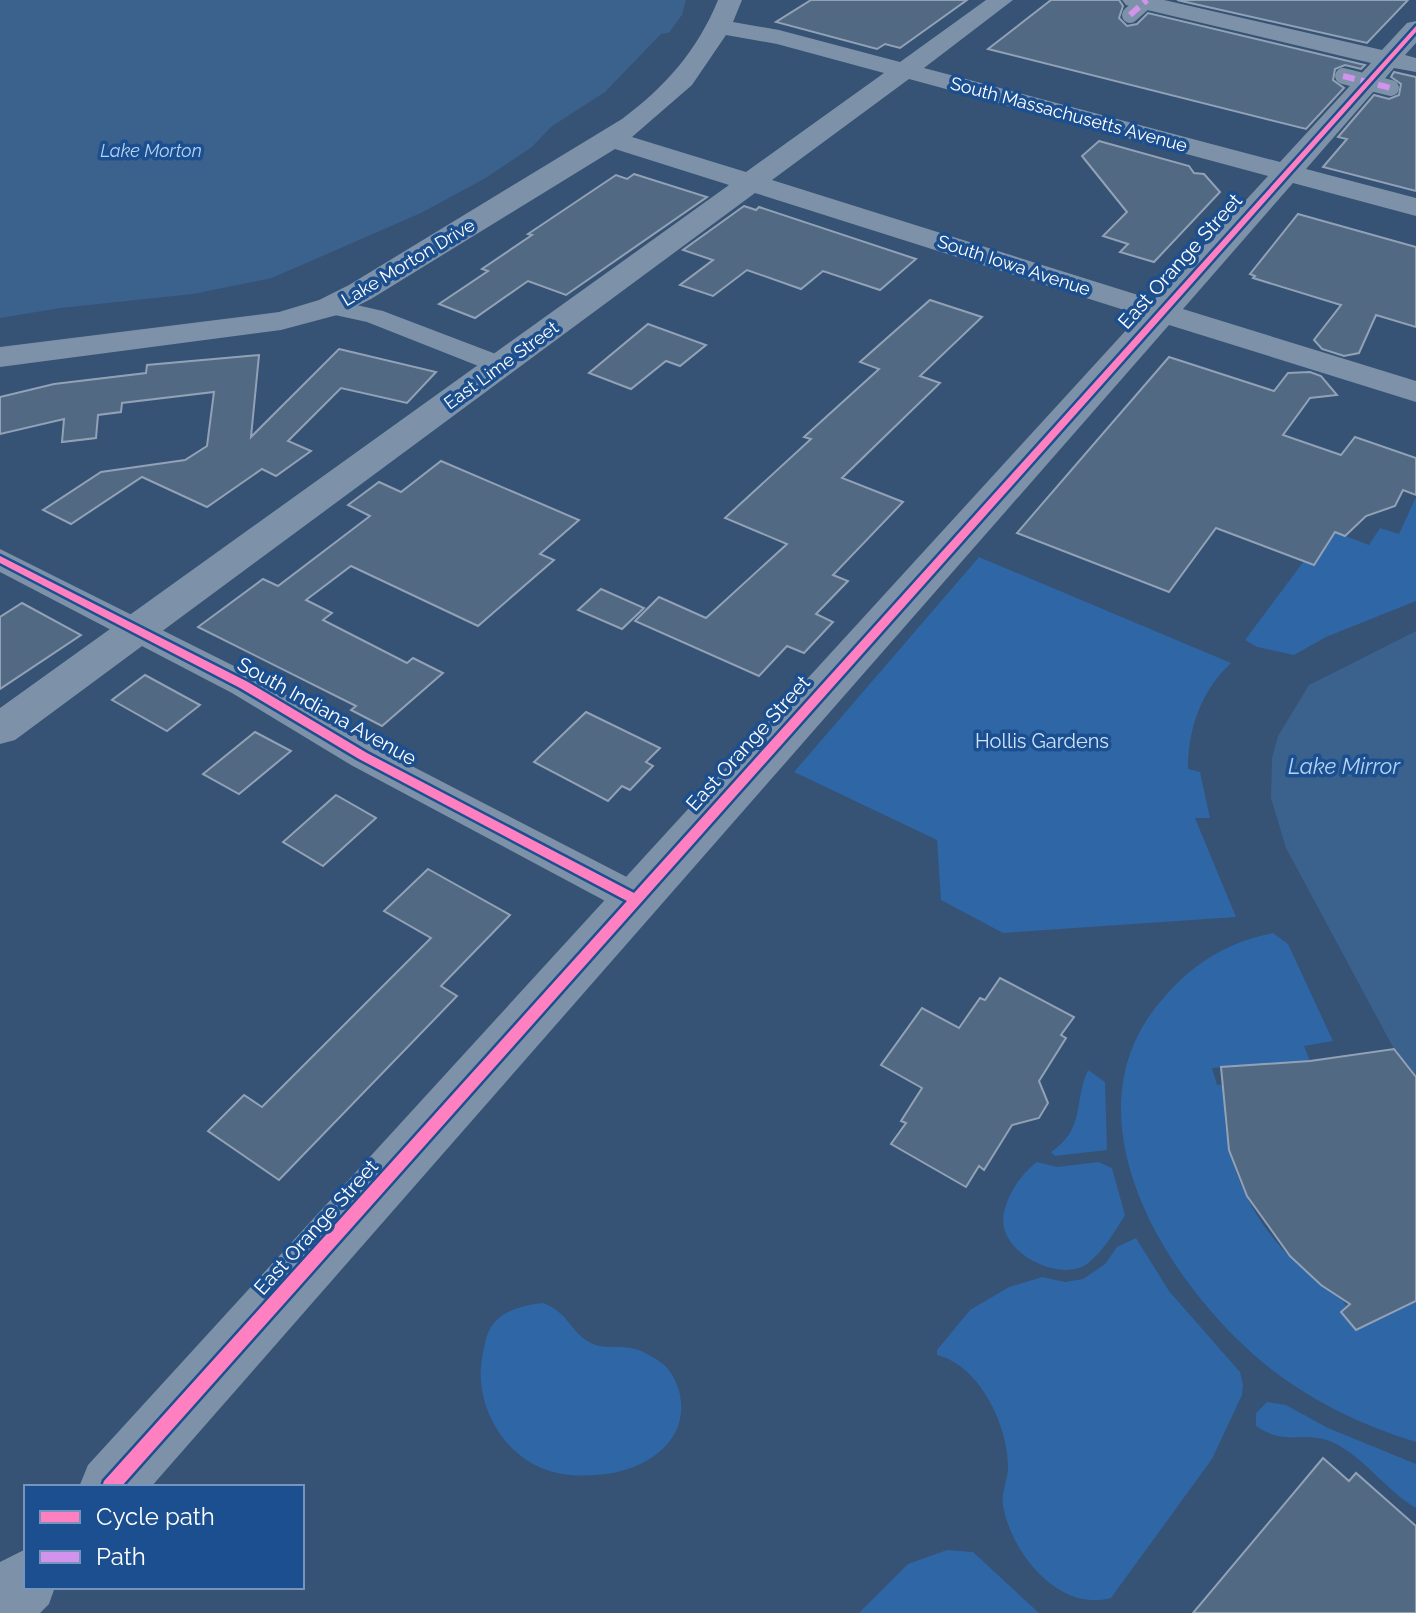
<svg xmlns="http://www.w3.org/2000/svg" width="1416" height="1613" font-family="Raleway,sans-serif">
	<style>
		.green { fill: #2f66a5 }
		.water { fill: #3b618d }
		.building { fill: #526984; stroke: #92a2b6; stroke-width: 2 }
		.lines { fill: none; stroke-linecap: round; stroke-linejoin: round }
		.minor { fill: #7d92a8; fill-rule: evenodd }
		.tertiary { fill: #7d92a8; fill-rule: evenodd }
		.pedestrian-bridge { stroke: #7d92a8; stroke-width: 16 }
		.quiet { stroke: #d193ec; stroke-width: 6; stroke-dasharray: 12 6; stroke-linecap: butt }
		.cycleway-casing { stroke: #1b4f8f; stroke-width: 5 }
		.cycleway { fill: #ff80c0; fill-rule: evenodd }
		.labels { text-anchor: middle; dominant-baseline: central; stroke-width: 7; stroke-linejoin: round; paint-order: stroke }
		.far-street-label { font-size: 18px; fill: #fff; stroke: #1b4f8f }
		.far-water-label { font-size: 18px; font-style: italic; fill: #b5d3f5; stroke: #1b4f8f }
		.street-label { font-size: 20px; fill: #fff; stroke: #1b4f8f }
		.park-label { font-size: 20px; fill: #cfe3fa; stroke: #1b4f8f }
		.water-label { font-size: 22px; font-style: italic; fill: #b5d3f5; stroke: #1b4f8f }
	</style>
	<rect width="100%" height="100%" fill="#365274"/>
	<g class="green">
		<polygon points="1416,497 1416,601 1326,637 1294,655 1257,647 1245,640 1304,561 1314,564 1335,532 1369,545 1380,528 1399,534"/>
		<path d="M 979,557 L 1231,663 C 1201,691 1188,729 1188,769 L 1200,772 L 1210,818 L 1195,818 L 1236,917 L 1003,933 L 941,900 L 937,840 L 794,772 Z"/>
		<path d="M 1273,933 L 1288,944 L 1333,1041 L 1304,1046 L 1310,1061 L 1212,1068 L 1217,1085 L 1226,1085 C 1229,1094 1226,1100 1225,1109 C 1224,1123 1227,1139 1230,1152 C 1241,1198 1270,1241 1305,1271 C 1317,1282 1333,1290 1344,1302 L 1347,1307 L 1341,1313 L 1356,1330 L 1416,1301 L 1416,1442 C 1367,1427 1317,1404 1275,1372 C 1179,1299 1067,1134 1150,1015 C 1181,972 1220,943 1273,933 Z"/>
		<path d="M 1088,1070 L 1105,1082 L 1107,1150 L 1055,1156 L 1051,1152 C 1086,1128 1073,1103 1088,1070 Z"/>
		<path d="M 1037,1162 L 1057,1167 L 1098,1162 L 1112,1168 L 1125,1215 C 1116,1230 1102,1253 1087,1264 C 1062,1281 1014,1259 1005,1231 C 997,1208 1019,1175 1037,1162 Z"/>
		<path d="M 1136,1238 L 1169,1291 L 1240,1372 L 1243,1385 L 1242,1395 L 1212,1459 L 1111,1598 C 1057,1613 1010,1550 1003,1505 C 1001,1494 1007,1481 1008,1469 C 1009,1428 981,1366 937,1355 L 937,1350 L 970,1310 L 987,1300 L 1009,1287 L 1042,1277 L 1065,1282 L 1083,1279 L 1105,1264 L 1117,1247 Z"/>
		<path d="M 543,1303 C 569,1313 569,1330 589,1342 C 602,1350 616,1345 631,1348 C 642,1350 654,1357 663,1364 C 672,1371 678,1385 680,1395 C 689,1441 648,1468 607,1474 C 588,1476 565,1477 547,1470 C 502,1455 474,1403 482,1358 C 485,1343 486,1329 498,1319 C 510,1308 527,1305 543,1303 Z"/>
		<path d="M 1267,1402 L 1286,1405 L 1328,1428 L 1416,1464 L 1416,1508 C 1387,1491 1367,1461 1338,1445 C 1307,1428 1288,1448 1256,1426 L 1256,1413 Z"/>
		<polygon points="947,1550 973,1552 1039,1613 859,1613 908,1564"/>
	</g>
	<g class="water">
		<polygon points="0,0 686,0 682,15 669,33 661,34 605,92 551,127 532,147 484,179 421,213 272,278 193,294 61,308 0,318"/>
		<polygon points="1416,631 1416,1077 1394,1049 1286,848 1271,798 1272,758 1278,736 1309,685"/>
	</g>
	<g class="building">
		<polygon points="811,0 967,0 900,48 885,44 877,49 776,22"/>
		<polygon points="1051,0 1119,0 1123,6 1119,18 1127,26 1137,24 1148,13 1365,65 1361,69 1345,65 1335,69 1333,80 1344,88 1306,129 988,49"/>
		<polygon points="1177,0 1408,0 1367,43"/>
		<polygon points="1394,72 1416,77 1416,191 1323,167 1347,139 1338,137 1374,95 1389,99 1399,95 1401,84 1391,77"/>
		<polygon points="1099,141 1189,166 1194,173 1204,174 1220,192 1154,262 1120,252 1128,244 1103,236 1127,212 1082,156"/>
		<polygon points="634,174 707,197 566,295 528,281 475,318 439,304 488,271 482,269 532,235 528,234 616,175 627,179"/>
		<polygon points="744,206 756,210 759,207 916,259 880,290 823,271 801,289 747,270 713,296 680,285 713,260 683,250"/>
		<polygon points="1298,214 1416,247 1416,327 1376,315 1359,353 1344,356 1322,349 1314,340 1341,305 1253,278 1255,276 1250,274"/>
		<polygon points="930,300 982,317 920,376 940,383 842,478 903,502 833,575 848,581 816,614 833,622 804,653 787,646 759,676 635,621 659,597 706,618 787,544 725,518 811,439 804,437 879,369 860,362"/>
		<polygon points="648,324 706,345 680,366 666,361 631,389 589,373"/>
		<polygon points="339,349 436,372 407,403 341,388 288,441 311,451 276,476 262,469 207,507 142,477 71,524 43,510 101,472 185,460 207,446 214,392 122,403 121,412 98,415 96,438 62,442 64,419 0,434 0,397 54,384 146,373 147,365 259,355 251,437"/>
		<polygon points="1169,357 1274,391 1288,373 1310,372 1321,376 1337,395 1310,398 1283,435 1341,455 1355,437 1416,458 1416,495 1403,490 1395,506 1366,516 1345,536 1335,532 1314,565 1216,528 1169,592 1017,533"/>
		<polygon points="441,461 579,520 540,554 554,560 478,626 351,566 306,600 332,613 323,620 407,663 413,658 443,673 382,726 351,710 356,706 198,627 263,579 278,586 370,516 348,505 379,482 401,492"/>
		<polygon points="601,589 644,608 622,629 578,610"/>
		<polygon points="22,603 81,635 0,689 0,617"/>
		<polygon points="145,675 200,705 167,731 112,700"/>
		<polygon points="586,712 660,748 646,762 653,766 630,790 622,786 608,801 534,762"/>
		<polygon points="255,732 291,751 239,794 203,774"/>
		<polygon points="336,795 376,818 323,866 283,842"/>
		<polygon points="428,869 510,915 441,986 457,996 279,1180 208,1131 244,1095 262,1107 431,938 384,911"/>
		<polygon points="1000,978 1074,1017 1061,1035 1066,1038 1039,1081 1048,1103 1039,1118 1012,1125 984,1170 979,1166 966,1187 891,1144 906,1123 901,1121 922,1088 881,1065 922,1008 959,1028 980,998 985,1000"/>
		<polygon points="1394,1049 1416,1077 1416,1301 1356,1330 1341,1312 1350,1304 1321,1285 1290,1256 1247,1196 1229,1150 1221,1067 1310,1061"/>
		<polygon points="1323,1458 1349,1481 1356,1473 1416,1526 1416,1613 1193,1613"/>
	</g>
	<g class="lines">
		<g class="minor">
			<polygon points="330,299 383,311 509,359 513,365 509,371 491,371 367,322 321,312 317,307 321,302"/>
			<polygon points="0,549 256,677 375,747 648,888 654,899 648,910 635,914 622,910 351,765 232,693 0,572"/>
		</g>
		<g class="tertiary">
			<path d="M 718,0 L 742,0 L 733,22 L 779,30 L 900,62 L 986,0 L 1013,0 L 924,68 L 1280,162 L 1371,63 L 1126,5 L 1122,0 L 1164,0 L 1382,50 L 1407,23 L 1416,21 L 1416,43 L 1405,55 L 1416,58 L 1416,72 L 1394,68 L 1306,169 L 1416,198 L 1416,216 L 1293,183 L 1183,309 L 1416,381 L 1416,402 L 1169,325 L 151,1487 L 79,1487 L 88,1465 L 1140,315 L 755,193 L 15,740 L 0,744 L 0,708 L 729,185 L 615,149 L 371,299 L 341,314 L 281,330 L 0,367 L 0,347 L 279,312 L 319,300 L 349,285 L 622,119 C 666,86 697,51 718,0 ZM 726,35 L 777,44 L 884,73 L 746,172 L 632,137 L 692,85 ZM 909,79 L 1268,176 L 1154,300 L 772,180 Z"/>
			<polygon points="26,1549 26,1587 55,1587 49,1604 40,1613 0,1613 0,1562"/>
		</g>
		<g class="pedestrian-bridge">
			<polyline points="1130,15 1147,0"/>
			<polyline points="1343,76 1391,88"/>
		</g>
		<g class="quiet">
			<polyline points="1130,15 1147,0"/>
			<polyline points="1343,76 1391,88"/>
		</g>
		<defs>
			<polygon id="cycleway" points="1416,26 1416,32 121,1487 102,1487 104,1481 627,901 359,759 240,688 0,563 0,556 248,682 367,753 634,893"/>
		</defs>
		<use href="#cycleway" class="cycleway-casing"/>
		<use href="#cycleway" class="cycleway"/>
	</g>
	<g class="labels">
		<g class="far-street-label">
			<text transform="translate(1069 114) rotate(15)">South Massachusetts Avenue</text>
			<text transform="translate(408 262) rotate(-31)">Lake Morton Drive</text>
			<text transform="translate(1014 265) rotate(18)">South Iowa Avenue</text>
			<text transform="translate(501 365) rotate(-36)">East Lime Street</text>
		</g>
		<g class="far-water-label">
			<text x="151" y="150">Lake Morton</text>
		</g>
		<g class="street-label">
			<text transform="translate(1180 261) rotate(-48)">East Orange Street</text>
			<text transform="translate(327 711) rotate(29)">South Indiana Avenue</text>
			<text transform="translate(748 743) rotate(-48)">East Orange Street</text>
			<text transform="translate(316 1227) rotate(-48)">East Orange Street</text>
		</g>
		<g class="park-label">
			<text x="1042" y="741">Hollis Gardens</text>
		</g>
		<g class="water-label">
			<text x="1344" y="766">Lake Mirror</text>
		</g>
	</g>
	<rect x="24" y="1485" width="280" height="104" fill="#1b4f8f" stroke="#7695bc" stroke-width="2"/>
	<rect x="40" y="1511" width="40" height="12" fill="#ff80c0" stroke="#7695bc" stroke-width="2"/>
	<text x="96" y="1525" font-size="24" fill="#ffffff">Cycle path</text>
	<rect x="40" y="1551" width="40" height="12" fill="#d193ec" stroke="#7695bc" stroke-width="2"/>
	<text x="96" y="1565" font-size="24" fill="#ffffff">Path</text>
</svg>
